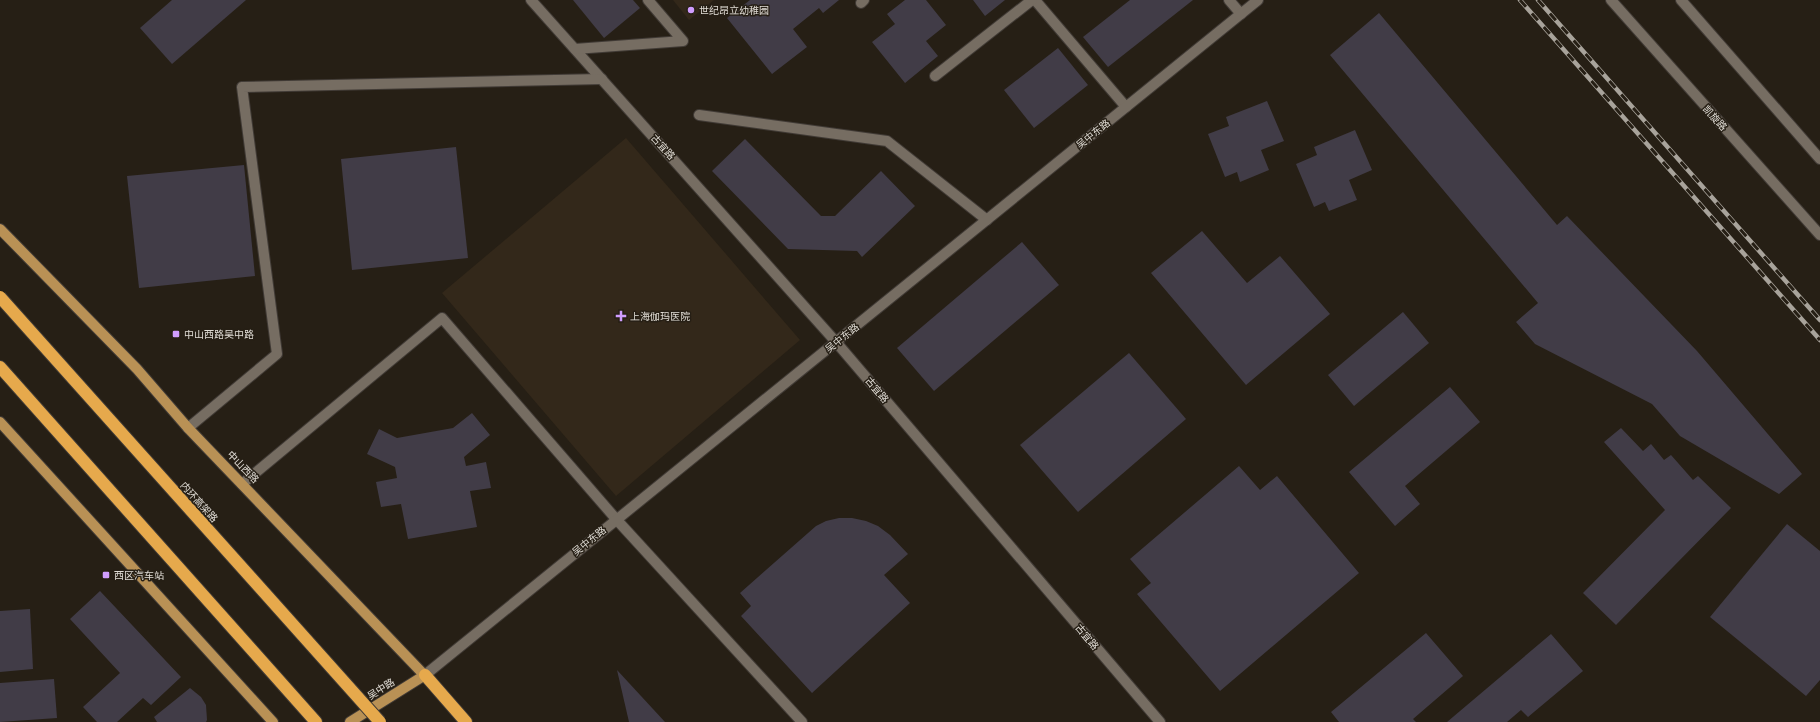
<svg xmlns="http://www.w3.org/2000/svg" width="1820" height="722" font-family="'Libre Baskerville','Noto Sans SC',serif">
	<style>
		.built { fill: #33281a }
		.building { fill: #413c47 }
		.lines { fill: none; stroke-linecap: round; stroke-linejoin: round }
		.minor-casing { stroke: #413b36; stroke-width: 12 }
		.major-casing { stroke: #413b36; stroke-width: 12 }
		.highway-casing { stroke: #413b36; stroke-width: 14 }
		.minor { stroke: #766d62; stroke-width: 10 }
		.major { stroke: #b99155; stroke-width: 10 }
		.highway { stroke: #e6a94c; stroke-width: 12 }
		.rail-casing { stroke: #a8a39b; stroke-width: 4.5 }
		.rail { stroke: #261f15; stroke-width: 3; stroke-dasharray: 9; stroke-linecap: butt }
		.highway-bridge-casing { stroke: #413b36; stroke-width: 14; stroke-linecap: butt }
		.highway-bridge { stroke: #e6a94c; stroke-width: 12 }
		.poi-dot { fill: #d09dfe; stroke: #261f15; stroke-width: 1.5 }
		.labels { text-anchor: middle; dominant-baseline: central; stroke-width: 3; stroke-linejoin: round; paint-order: stroke }
		.poi-label { font-size: 10px; fill: #e1ddd6; stroke: #261f15; text-anchor: start }
		.street-label { font-size: 10px; fill: #e1ddd6; stroke: #261f15 }
	</style>
	<rect width="100%" height="100%" fill="#261f15"/>
	<g class="built">
		<polygon points="673,0 714,0 689,20"/>
		<polygon points="626,138 800,340 616,496 442,293"/>
	</g>
	<g class="building">
		<polygon points="172,0 246,0 172,64 140,28"/>
		<polygon points="573,0 633,0 640,8 604,38"/>
		<polygon points="750,0 839,0 823,13 819,8 793,29 807,47 772,74 727,18"/>
		<polygon points="905,0 926,0 946,25 926,41 938,56 905,83 872,42 895,24 887,14"/>
		<polygon points="973,0 1005,0 985,16"/>
		<polygon points="1130,0 1193,0 1108,67 1083,37"/>
		<polygon points="1379,13 1557,225 1567,216 1697,351 1802,474 1779,494 1680,436 1652,404 1535,344 1516,322 1538,303 1330,55"/>
		<polygon points="1058,48 1088,85 1034,128 1004,90"/>
		<polygon points="1267,101 1284,141 1261,150 1269,170 1240,182 1237,172 1225,177 1208,134 1229,126 1226,117"/>
		<polygon points="1355,130 1372,170 1349,180 1357,200 1329,211 1325,202 1314,207 1296,164 1317,155 1314,147"/>
		<polygon points="745,139 821,216 835,216 881,171 915,206 862,257 857,251 788,249 712,171"/>
		<polygon points="456,147 468,258 352,270 341,159"/>
		<polygon points="244,165 255,276 139,288 127,176"/>
		<polygon points="1202,231 1247,283 1280,256 1330,314 1246,385 1151,273"/>
		<polygon points="1022,242 1059,285 934,391 897,348"/>
		<polygon points="1403,312 1429,343 1354,406 1328,375"/>
		<polygon points="1129,353 1186,419 1078,512 1020,445"/>
		<polygon points="1450,387 1480,422 1405,486 1420,504 1395,526 1349,472"/>
		<polygon points="472,413 490,435 464,457 466,466 486,462 491,488 470,491 477,527 408,539 401,504 381,507 376,482 397,478 395,467 367,454 379,429 397,438 453,428"/>
		<polygon points="1621,428 1643,451 1651,444 1664,460 1671,455 1693,480 1698,476 1731,508 1616,625 1583,593 1665,510 1604,442"/>
		<polygon points="1239,466 1260,490 1277,476 1359,573 1220,691 1137,594 1151,583 1130,559"/>
		<polygon points="839,518 852,518 866,521 878,526 890,535 908,554 884,575 910,603 812,693 741,616 751,606 740,593 816,526 826,521"/>
		<polygon points="1787,524 1820,551 1820,680 1806,696 1710,617"/>
		<polygon points="100,591 181,677 151,705 143,698 117,722 97,722 83,707 120,673 70,619"/>
		<polygon points="30,609 33,669 0,672 0,611"/>
		<polygon points="1426,633 1463,676 1413,719 1416,722 1339,722 1331,712"/>
		<polygon points="1551,634 1583,671 1528,717 1521,710 1507,722 1447,722"/>
		<polygon points="617,670 665,722 629,722"/>
		<polygon points="54,679 57,718 0,722 0,683"/>
		<polygon points="190,688 201,697 206,705 207,720 206,722 157,722 154,717"/>
	</g>
	<g class="lines">
		<defs>
			<g id="minor">
				<polyline points="531,0 836,342 1160,722"/>
				<polyline points="1035,0 1126,107"/>
				<polyline points="1229,0 1241,14"/>
				<polyline points="1611,0 1820,235"/>
				<polyline points="1681,0 1820,159"/>
				<polyline points="861,3 864,0"/>
				<polyline points="575,49 683,41 648,0"/>
				<polyline points="935,76 1032,0"/>
				<polyline points="699,115 887,141 987,220"/>
				<polyline points="188,428 277,354 242,87 602,79"/>
				<polyline points="242,484 442,318 616,519 802,722"/>
				<polyline points="425,675 1258,0"/>
			</g>
			<g id="major">
				<polyline points="0,229 137,369 188,428 430,681"/>
				<polyline points="0,422 273,722"/>
				<polyline points="350,722 425,675"/>
			</g>
			<g id="highway">
				<polyline points="0,367 316,722"/>
				<polyline points="425,675 466,722"/>
			</g>
		</defs>
		<use href="#minor" class="minor-casing"/>
		<use href="#major" class="major-casing"/>
		<use href="#highway" class="highway-casing"/>
		<use href="#minor" class="minor"/>
		<use href="#major" class="major"/>
		<use href="#highway" class="highway"/>
		<defs>
			<g id="rail">
				<polyline points="1520,0 1820,340"/>
				<polyline points="1538,0 1820,320"/>
			</g>
		</defs>
		<use href="#rail" class="rail-casing"/>
		<use href="#rail" class="rail"/>
		<defs>
			<polyline id="highway-bridge" points="0,297 380,722"/>
		</defs>
		<use href="#highway-bridge" class="highway-bridge-casing"/>
		<use href="#highway-bridge" class="highway-bridge"/>
	</g>
	<g class="poi-dot">
		<circle cx="691" cy="10" r="4"/>
		<path d="M619 310h4v4h4v4h-4v4h-4v-4h-4v-4h4z"/>
		<rect x="172" y="330" width="8" height="8" rx="2"/>
		<rect x="102" y="571" width="8" height="8" rx="2"/>
	</g>
	<g class="labels">
		<g class="poi-label">
			<text x="699" y="10">世纪昂立幼稚园</text>
			<text x="630" y="316">上海伽玛医院</text>
			<text x="184" y="334">中山西路吴中路</text>
			<text x="114" y="575">西区汽车站</text>
		</g>
		<g class="street-label">
			<text transform="translate(1715 118) rotate(48)">凯旋路</text>
			<text transform="translate(1093 134) rotate(-39)">吴中东路</text>
			<text transform="translate(663 147) rotate(48)">古宜路</text>
			<text transform="translate(842 338) rotate(-39)">吴中东路</text>
			<text transform="translate(877 390) rotate(50)">古宜路</text>
			<text transform="translate(243 467) rotate(46)">中山西路</text>
			<text transform="translate(199 502) rotate(48)">内环高架路</text>
			<text transform="translate(589 541) rotate(-39)">吴中东路</text>
			<text transform="translate(1087 637) rotate(50)">古宜路</text>
			<text transform="translate(381 689) rotate(-32)">吴中路</text>
		</g>
	</g>
</svg>
